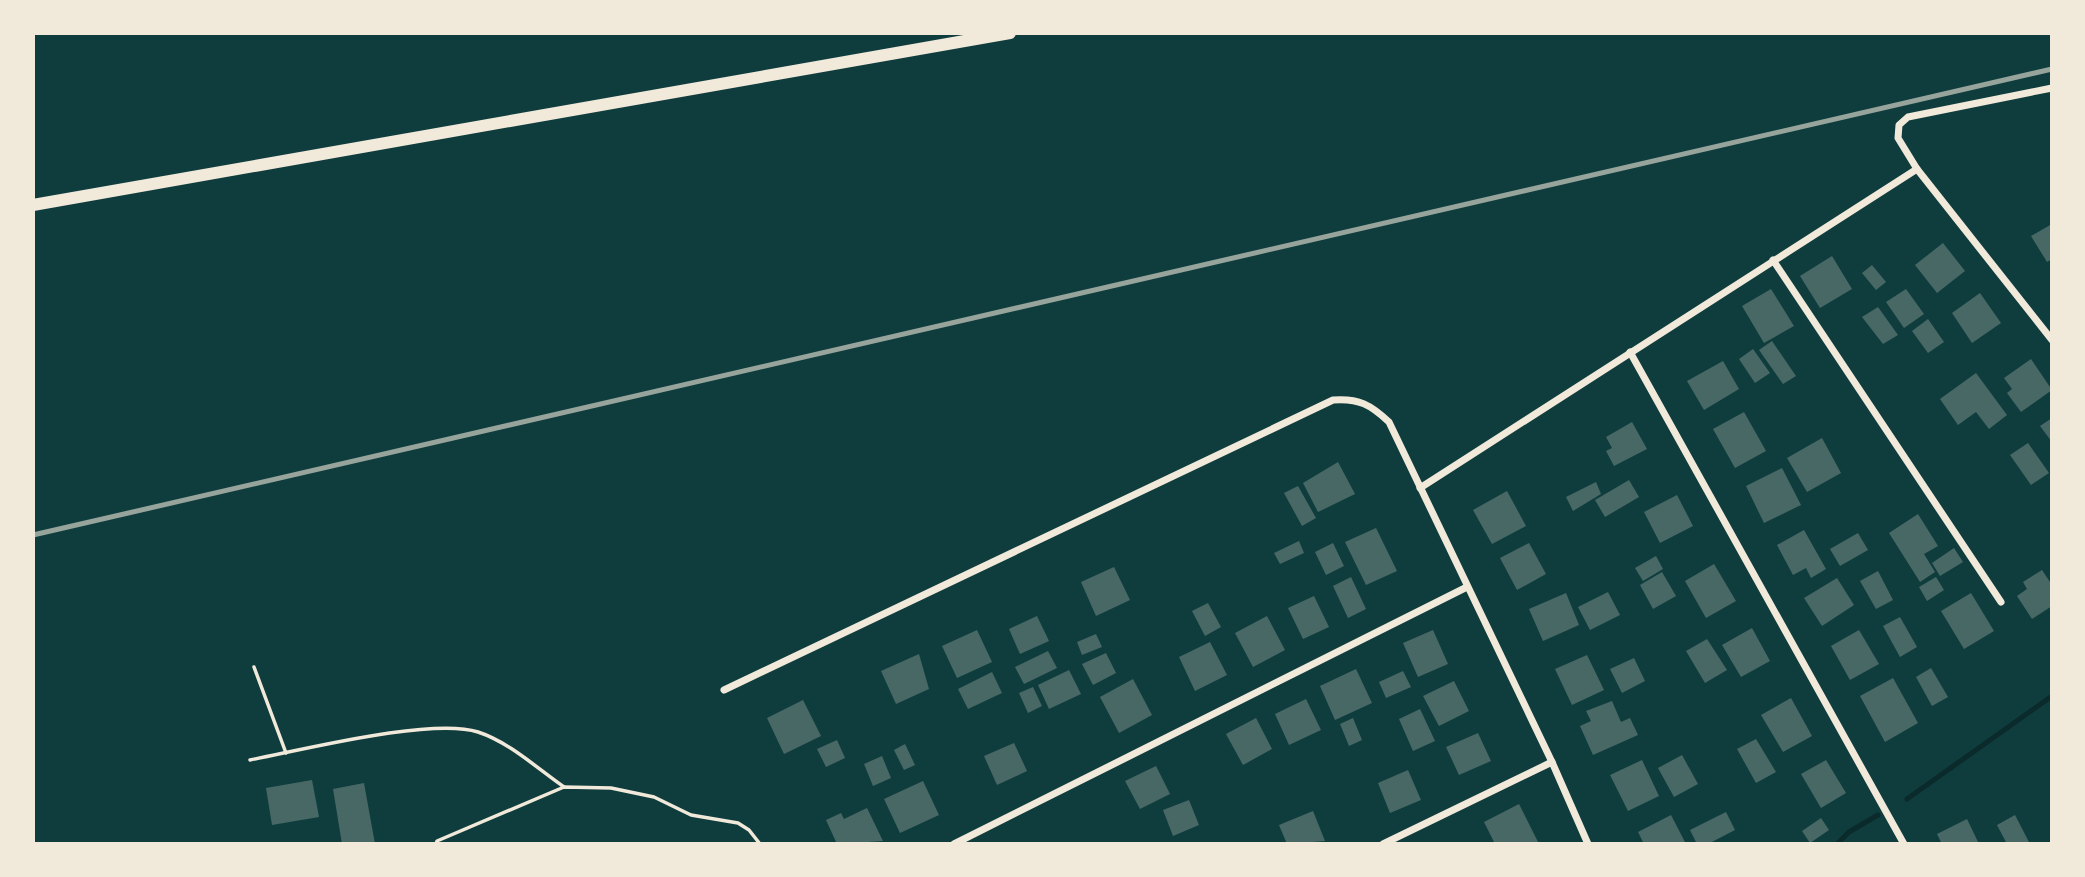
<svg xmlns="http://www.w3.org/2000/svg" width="2085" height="877" font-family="Mulish,sans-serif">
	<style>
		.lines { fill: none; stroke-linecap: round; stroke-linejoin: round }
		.stream { stroke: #0a2a2b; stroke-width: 5 }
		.building { fill: #486865 }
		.service { stroke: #f1e9da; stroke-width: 3.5 }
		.minor { stroke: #f1e9da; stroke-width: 7 }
		.primary { stroke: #f1e9da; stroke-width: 12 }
		.rail { stroke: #97a49c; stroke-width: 5 }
	</style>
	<rect width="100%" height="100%" fill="#0f3d3e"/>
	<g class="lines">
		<g class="stream">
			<polyline points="1907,799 2052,696"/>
			<polyline points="1837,844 1849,832 1878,815"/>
		</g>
	</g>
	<g class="building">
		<polygon points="2052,224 2052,259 2047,262 2031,236"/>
		<polygon points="1943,243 1965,271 1937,293 1915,265"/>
		<polygon points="1832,256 1852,289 1820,308 1800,276"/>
		<polygon points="1872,265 1886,282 1876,290 1862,273"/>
		<polygon points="1771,289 1794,326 1764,343 1742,306"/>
		<polygon points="1906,289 1924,314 1904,328 1886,302"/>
		<polygon points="1980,293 2001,323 1972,343 1952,313"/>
		<polygon points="1878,307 1898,335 1883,344 1862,317"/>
		<polygon points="1928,319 1944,342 1928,353 1912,331"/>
		<polygon points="1772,341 1796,376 1783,384 1759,350"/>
		<polygon points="1753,349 1770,373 1755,383 1739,359"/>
		<polygon points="2031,359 2052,390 2021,412 2007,393 2012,389 2004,378"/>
		<polygon points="1723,361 1739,389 1704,410 1687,381"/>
		<polygon points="1976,373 2007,415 1989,429 1976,412 1958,425 1940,399"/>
		<polygon points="1744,412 1766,451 1735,468 1713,429"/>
		<polygon points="2052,418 2052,442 2040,426"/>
		<polygon points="1632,422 1647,449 1614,466 1606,451 1612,448 1606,437"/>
		<polygon points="1822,438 1841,473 1807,492 1787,458"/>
		<polygon points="2028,443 2049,473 2031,485 2010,455"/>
		<polygon points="1338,462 1355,494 1318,512 1303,483"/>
		<polygon points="1782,468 1801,505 1764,523 1746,486"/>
		<polygon points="1629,480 1639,497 1605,517 1595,500"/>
		<polygon points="1596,482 1601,494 1573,511 1566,497"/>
		<polygon points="1298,486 1316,518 1302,526 1284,493"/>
		<polygon points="1507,491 1526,526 1492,544 1473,510"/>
		<polygon points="1677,495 1693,526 1660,543 1644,512"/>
		<polygon points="1918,514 1938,546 1924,554 1935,572 1920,582 1889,533"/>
		<polygon points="1376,528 1397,571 1366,585 1345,542"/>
		<polygon points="1804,530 1826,569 1811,578 1806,568 1793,575 1777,545"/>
		<polygon points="1858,533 1868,550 1840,566 1830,549"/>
		<polygon points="1299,541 1304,553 1280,564 1274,553"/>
		<polygon points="1333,543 1344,566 1326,575 1315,552"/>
		<polygon points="1529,543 1546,574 1517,590 1500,558"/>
		<polygon points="1954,548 1963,562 1940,576 1932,563"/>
		<polygon points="1656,556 1663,569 1643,581 1635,568"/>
		<polygon points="1714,564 1736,601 1706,618 1685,581"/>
		<polygon points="1114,567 1130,600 1096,616 1081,582"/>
		<polygon points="2042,570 2052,585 2052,606 2032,619 2017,596 2027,589 2023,582"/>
		<polygon points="1878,571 1893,600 1876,609 1860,581"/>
		<polygon points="1662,572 1676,596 1653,609 1640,585"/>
		<polygon points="1351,577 1366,609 1348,618 1333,586"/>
		<polygon points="1936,577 1944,590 1927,601 1919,587"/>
		<polygon points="1837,578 1854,605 1822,626 1804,598"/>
		<polygon points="1608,592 1620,615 1590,630 1578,607"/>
		<polygon points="1566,593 1579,625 1543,641 1529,609"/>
		<polygon points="1971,593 1994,631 1964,649 1941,611"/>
		<polygon points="1314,596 1329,627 1303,639 1288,608"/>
		<polygon points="1208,603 1221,627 1205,636 1192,611"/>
		<polygon points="1037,616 1049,641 1020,654 1009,629"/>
		<polygon points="1267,616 1285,650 1253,667 1235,633"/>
		<polygon points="1900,617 1917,647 1900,657 1883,626"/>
		<polygon points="1752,628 1770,661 1741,677 1722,645"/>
		<polygon points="977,630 992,662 957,678 942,646"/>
		<polygon points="1433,630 1448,664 1418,677 1403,643"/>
		<polygon points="1859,630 1879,664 1850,680 1831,646"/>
		<polygon points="1096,634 1102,647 1082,655 1077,642"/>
		<polygon points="1707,639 1727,670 1705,683 1686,651"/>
		<polygon points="1210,642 1227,675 1195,691 1179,657"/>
		<polygon points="1048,651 1057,668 1024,684 1015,667"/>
		<polygon points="1106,653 1116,673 1093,685 1082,664"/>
		<polygon points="919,654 929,689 896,704 881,671"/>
		<polygon points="1587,655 1604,690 1572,705 1555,669"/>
		<polygon points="1634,658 1645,681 1622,693 1610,669"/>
		<polygon points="1931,668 1948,697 1932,706 1916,677"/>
		<polygon points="1356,669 1372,703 1335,720 1320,686"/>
		<polygon points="1069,670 1081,694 1049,709 1038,685"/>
		<polygon points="1403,671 1411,687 1386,698 1379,682"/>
		<polygon points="992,672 1002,693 968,709 958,689"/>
		<polygon points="1893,678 1918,723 1885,742 1860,696"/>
		<polygon points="1133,679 1152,715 1119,733 1100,697"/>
		<polygon points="1454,681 1469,711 1439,726 1423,696"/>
		<polygon points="1033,687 1042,706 1028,713 1019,693"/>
		<polygon points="1791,698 1812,736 1783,752 1761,715"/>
		<polygon points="1306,699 1321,730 1289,745 1275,714"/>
		<polygon points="803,700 821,736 784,754 767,718"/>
		<polygon points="1612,701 1621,722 1630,718 1638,735 1593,755 1580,726 1591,721 1586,711"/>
		<polygon points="1420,709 1435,741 1413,751 1399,719"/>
		<polygon points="1256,718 1272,749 1243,765 1226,734"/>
		<polygon points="1353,718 1362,740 1349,746 1340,724"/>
		<polygon points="1478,733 1491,761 1459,775 1446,747"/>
		<polygon points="1756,739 1776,772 1756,783 1737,749"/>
		<polygon points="837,740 845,758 826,767 817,749"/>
		<polygon points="1014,743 1027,771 997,785 984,756"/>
		<polygon points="905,744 915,765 904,770 894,750"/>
		<polygon points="1682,755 1698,784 1674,797 1658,768"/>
		<polygon points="882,756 891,778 873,786 864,764"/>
		<polygon points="1642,760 1659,796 1628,811 1610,775"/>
		<polygon points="1826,760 1846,793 1821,808 1801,774"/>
		<polygon points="1156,766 1170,794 1140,809 1125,781"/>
		<polygon points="1408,770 1421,800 1390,813 1378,783"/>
		<polygon points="312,780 319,817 272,825 266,788"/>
		<polygon points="923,781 939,815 900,833 884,799"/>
		<polygon points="364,783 375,844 342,844 333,789"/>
		<polygon points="1189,800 1199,825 1173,836 1163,810"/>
		<polygon points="1519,804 1538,842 1495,844 1484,822"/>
		<polygon points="867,808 883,841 837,844 826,820 841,813 844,819"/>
		<polygon points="1313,811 1325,841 1287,844 1279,825"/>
		<polygon points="1726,812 1735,830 1708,844 1697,844 1690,830"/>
		<polygon points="1671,815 1686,844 1644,844 1638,832"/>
		<polygon points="2015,815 2030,844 2007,844 1997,825"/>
		<polygon points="1821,818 1829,830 1810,843 1802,831"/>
		<polygon points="1967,819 1979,844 1942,844 1937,834"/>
	</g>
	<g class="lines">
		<g class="service">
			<polyline points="254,667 286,753"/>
			<path d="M 250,760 C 302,750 432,717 478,732 C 509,742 538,769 564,787"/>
			<polyline points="436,844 437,841 564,787 611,788 654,797 691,815 738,823 749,830 760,844"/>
		</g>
		<g class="minor">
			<polyline points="2052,88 1908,117 1899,125 1898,138 1917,169 2052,340"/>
			<polyline points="1773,260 2001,602"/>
			<polyline points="1630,352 1904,844"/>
			<polyline points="1420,488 1917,169"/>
			<path d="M 724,690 L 1333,400 C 1359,398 1371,405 1389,422 L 1552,762 L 1588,844"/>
			<polyline points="954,844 1467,587"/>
			<polyline points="1383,844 1552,762"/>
		</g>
		<polyline class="primary" points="33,205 1010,33"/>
		<polyline class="rail" points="33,535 2052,69"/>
	</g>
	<rect width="2085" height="877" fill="none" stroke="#f1e9da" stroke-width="70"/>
</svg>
